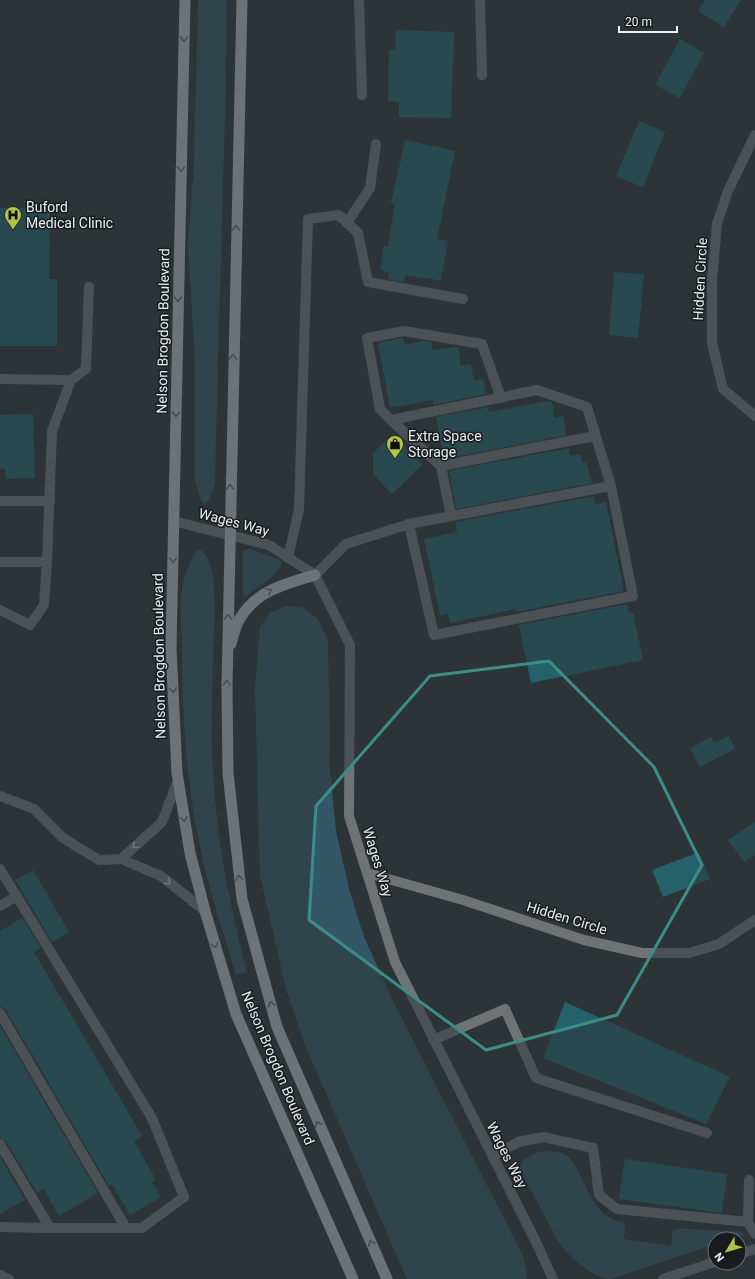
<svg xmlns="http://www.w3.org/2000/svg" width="755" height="1279" font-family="Roboto,sans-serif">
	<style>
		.green { fill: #345768 }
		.building { fill: #23626a }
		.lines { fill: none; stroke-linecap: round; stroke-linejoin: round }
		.service { stroke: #707376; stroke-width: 10 }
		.minor { stroke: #707376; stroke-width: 10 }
		.tertiary { stroke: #707376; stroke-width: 10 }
		.trunk { stroke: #b9bec5; stroke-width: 11 }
		.oneway { stroke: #686c71 }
		.oneway2 { stroke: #bfc4c6 }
		.marked { fill: none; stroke: #3b8e88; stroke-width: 3; stroke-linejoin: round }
		.labels { text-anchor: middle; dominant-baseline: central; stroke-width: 3; stroke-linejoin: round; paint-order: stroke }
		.poi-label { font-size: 14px; fill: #eaeff1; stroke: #181b1d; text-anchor: start }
		.street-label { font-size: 14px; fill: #eaeff1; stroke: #181b1d }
	</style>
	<rect width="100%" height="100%" fill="#2d3438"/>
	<g class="green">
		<path d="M 198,0 L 227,0 C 225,162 218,323 215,485 L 209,500 L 205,504 L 201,500 L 195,480 L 195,361 L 188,246 L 194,164 Z"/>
		<path d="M 246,549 L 251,549 L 280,560 L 282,563 C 273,581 260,584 246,596 L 244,595 L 243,589 L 243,551 Z"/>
		<path d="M 201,550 C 221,566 213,631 213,656 C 212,703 210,752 215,799 C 220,857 232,915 247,972 L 236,975 C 224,935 211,896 202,856 C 187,789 182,719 182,651 C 182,629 178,597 185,576 C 187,568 192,559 197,551 Z"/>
		<polygon points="286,606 302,607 317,618 328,640 330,771 336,831 349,889 364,937 392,999 524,1258 527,1274 526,1279 407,1279 305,1045 286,989 260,875 255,688 260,627 270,613"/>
		<path d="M 543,1151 C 551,1152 561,1151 567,1156 C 572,1159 575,1166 578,1171 C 590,1193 597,1220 625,1222 L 624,1239 L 671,1246 L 673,1230 L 678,1228 L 741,1232 L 745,1235 L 732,1239 L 715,1239 L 715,1244 L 610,1279 C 593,1279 569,1256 559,1243 L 520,1169 C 521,1158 534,1154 543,1151 Z"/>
	</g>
	<g class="building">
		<polygon points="705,0 741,0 724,27 698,11"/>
		<polygon points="396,30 454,32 451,118 399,117 399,102 388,101 389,50 395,50"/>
		<polygon points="680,39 704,53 680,98 655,85"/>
		<polygon points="639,121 665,132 643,187 616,176"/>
		<polygon points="405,140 455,151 437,239 448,241 441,281 405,275 404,282 388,279 389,272 380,270 384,246 388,247 395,204 391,203"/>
		<polygon points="0,208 50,208 49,279 57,279 57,346 0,346"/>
		<polygon points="614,272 644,274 638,338 609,335"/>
		<polygon points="403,338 405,345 424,341 431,342 433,350 458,347 461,366 471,364 474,381 483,379 486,394 433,405 433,400 390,408 378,343"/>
		<polygon points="548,401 552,402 555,418 563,416 566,435 444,459 436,417 488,407 489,412"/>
		<polygon points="33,414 35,478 6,479 5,469 0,469 0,415"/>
		<polygon points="393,434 422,465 392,494 373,474 373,453"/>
		<polygon points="569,448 570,456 580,454 582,463 586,462 592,483 456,509 449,471"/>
		<polygon points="594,496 596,504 606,502 624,591 516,612 516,609 450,623 448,614 440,616 424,539 457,532 455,522"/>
		<polygon points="627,604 629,613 633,612 643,660 531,683 519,625"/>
		<polygon points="729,736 735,749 700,767 690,748 711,737 714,743"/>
		<polygon points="755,822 755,855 744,862 728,840"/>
		<polygon points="699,852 710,879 663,897 652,870"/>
		<polygon points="33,870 69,932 52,942 15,880"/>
		<polygon points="22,918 41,948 34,952 142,1136 134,1141 156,1180 152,1182 161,1197 130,1215 112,1184 109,1186 6,1010 0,1007 0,931"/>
		<polygon points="565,1002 730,1077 706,1124 543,1058"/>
		<polygon points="0,1026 98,1193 59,1216 44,1189 37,1193 6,1141 0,1138"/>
		<polygon points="0,1157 25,1200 0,1214"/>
		<polygon points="625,1159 727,1174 722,1213 619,1199"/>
	</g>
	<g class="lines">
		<g class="service">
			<polyline points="359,0 362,95"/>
			<polyline points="480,0 482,75"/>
			<polyline points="347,223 370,188 376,144"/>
			<polyline points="0,379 71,380 86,369 89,287"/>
			<polyline points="391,420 441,466 595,436"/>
			<polyline points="441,466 451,516"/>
			<polyline points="0,501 50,501"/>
			<polyline points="409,524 434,635 633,596 611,486"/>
			<polyline points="288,558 299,509 308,219 339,215 358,233 368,282 463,299"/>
			<polyline points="0,562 47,562 52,431 71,380"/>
			<polyline points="315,575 346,544 409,524 611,486 587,407 537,390 391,420 380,409 367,338 404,331 482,344 501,398"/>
			<polyline points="0,610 30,625 44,605 47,562"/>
			<polyline points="0,796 34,809 63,838 99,860 121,859 161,876 205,911"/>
			<polyline points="121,859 162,822 178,780"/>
			<polyline points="0,869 152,1118 184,1197 142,1228 50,1228 0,1144"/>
			<polyline points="0,906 17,896"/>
			<polyline points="0,1013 126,1228"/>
			<polyline points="433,1040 505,1009 536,1078 707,1133"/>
			<polyline points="492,1156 518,1142 543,1137 593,1148 599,1195 617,1209 748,1222 755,1234"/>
			<polyline points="748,1222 749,1180"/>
			<polyline points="0,1227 50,1228"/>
			<polyline points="0,1275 9,1279"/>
		</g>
		<g class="minor">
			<polyline points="755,135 728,191 717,224 712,281 712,343 723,389 755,416"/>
			<polyline points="367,873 463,900 584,940 642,953 689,953 719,944 755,920"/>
		</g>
		<g class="tertiary">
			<polyline points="173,521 269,545 315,575 350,645 349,816 395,962 535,1240 553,1279"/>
			<polyline points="739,1254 755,1249"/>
			<polyline points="663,1279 715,1262"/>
		</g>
		<g class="trunk">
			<polyline points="185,0 171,647 177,773 190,853 205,911 236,1014 353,1279"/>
			<polyline points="242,0 227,686 228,773 242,899 277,1027 387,1279"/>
			<path d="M 231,644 C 233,637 235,627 239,620 C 255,591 285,584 315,575"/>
		</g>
	</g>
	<defs><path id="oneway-chevron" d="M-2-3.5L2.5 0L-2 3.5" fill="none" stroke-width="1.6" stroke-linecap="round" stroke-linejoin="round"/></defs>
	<g class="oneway">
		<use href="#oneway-chevron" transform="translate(184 39) rotate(91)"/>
		<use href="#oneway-chevron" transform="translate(181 169) rotate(91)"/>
		<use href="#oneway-chevron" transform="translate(236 228) rotate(-89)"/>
		<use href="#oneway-chevron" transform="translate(178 299) rotate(91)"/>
		<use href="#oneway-chevron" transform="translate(233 357) rotate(-89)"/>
		<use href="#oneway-chevron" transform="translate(176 414) rotate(91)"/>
		<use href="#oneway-chevron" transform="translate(230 487) rotate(-89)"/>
		<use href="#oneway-chevron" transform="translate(173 560) rotate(91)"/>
		<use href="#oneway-chevron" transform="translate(269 591) rotate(-27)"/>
		<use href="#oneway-chevron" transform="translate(228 617) rotate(-89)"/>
		<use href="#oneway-chevron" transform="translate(227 683) rotate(-90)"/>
		<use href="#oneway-chevron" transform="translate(173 690) rotate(87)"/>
		<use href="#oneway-chevron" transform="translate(184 819) rotate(81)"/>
		<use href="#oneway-chevron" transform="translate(239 878) rotate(-98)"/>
		<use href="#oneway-chevron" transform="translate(215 945) rotate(73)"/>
		<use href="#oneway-chevron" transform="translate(271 1004) rotate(-105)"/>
		<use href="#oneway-chevron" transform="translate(318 1124) rotate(-114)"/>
		<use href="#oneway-chevron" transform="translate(371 1243) rotate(-114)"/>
	</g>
	<g class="oneway2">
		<use href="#oneway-chevron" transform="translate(135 846) rotate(138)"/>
		<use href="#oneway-chevron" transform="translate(168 882) rotate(39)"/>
	</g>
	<path d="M0 0H755V1279H0ZM 549,661 L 654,767 L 702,865 L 617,1015 L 486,1050 L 309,920 L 316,806 L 430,676 Z" fill="#2d3438" fill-opacity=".55" fill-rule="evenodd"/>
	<path class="marked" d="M 549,661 L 654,767 L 702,865 L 617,1015 L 486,1050 L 309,920 L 316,806 L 430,676 Z"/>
	<defs>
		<symbol id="hospital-pin" viewBox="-11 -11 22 30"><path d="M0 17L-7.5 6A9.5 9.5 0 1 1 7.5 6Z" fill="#b4c24a" stroke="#181b1d"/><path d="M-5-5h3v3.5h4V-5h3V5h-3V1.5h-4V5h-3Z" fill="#111"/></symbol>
		<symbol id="shop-pin" viewBox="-11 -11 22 30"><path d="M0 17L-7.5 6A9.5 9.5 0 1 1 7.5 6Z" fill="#b4c24a" stroke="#181b1d"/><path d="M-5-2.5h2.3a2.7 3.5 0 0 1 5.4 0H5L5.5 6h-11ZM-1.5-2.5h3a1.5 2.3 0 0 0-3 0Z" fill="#111"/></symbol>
	</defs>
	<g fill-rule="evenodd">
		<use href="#hospital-pin" x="3" y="205" width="20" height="27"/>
		<use href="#shop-pin" x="385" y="434" width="20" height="27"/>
	</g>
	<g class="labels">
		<g class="poi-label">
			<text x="26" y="207">Buford<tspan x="26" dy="16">Medical Clinic</tspan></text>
			<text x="408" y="436">Extra Space<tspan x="408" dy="16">Storage</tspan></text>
		</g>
		<g class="street-label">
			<text transform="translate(700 279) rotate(-87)">Hidden Circle</text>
			<text transform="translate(163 331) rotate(-89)">Nelson Brogdon Boulevard</text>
			<text transform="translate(234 522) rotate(15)">Wages Way</text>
			<text transform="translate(159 656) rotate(-91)">Nelson Brogdon Boulevard</text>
			<text transform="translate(378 862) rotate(73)">Wages Way</text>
			<text transform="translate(567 918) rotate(17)">Hidden Circle</text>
			<text transform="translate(278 1068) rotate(67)">Nelson Brogdon Boulevard</text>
			<text transform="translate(507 1155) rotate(63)">Wages Way</text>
		</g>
	</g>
	<g transform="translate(727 1251) rotate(232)"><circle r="19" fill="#181b1d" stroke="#6c7072"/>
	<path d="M0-3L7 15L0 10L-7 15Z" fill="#b4c24a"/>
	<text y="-6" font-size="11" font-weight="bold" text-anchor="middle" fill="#eaeff1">N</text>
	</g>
	<path d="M619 26v6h58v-6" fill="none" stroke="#eaeff1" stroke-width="2"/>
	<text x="625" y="26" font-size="12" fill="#eaeff1" stroke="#181b1d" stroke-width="3" paint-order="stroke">20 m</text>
</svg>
